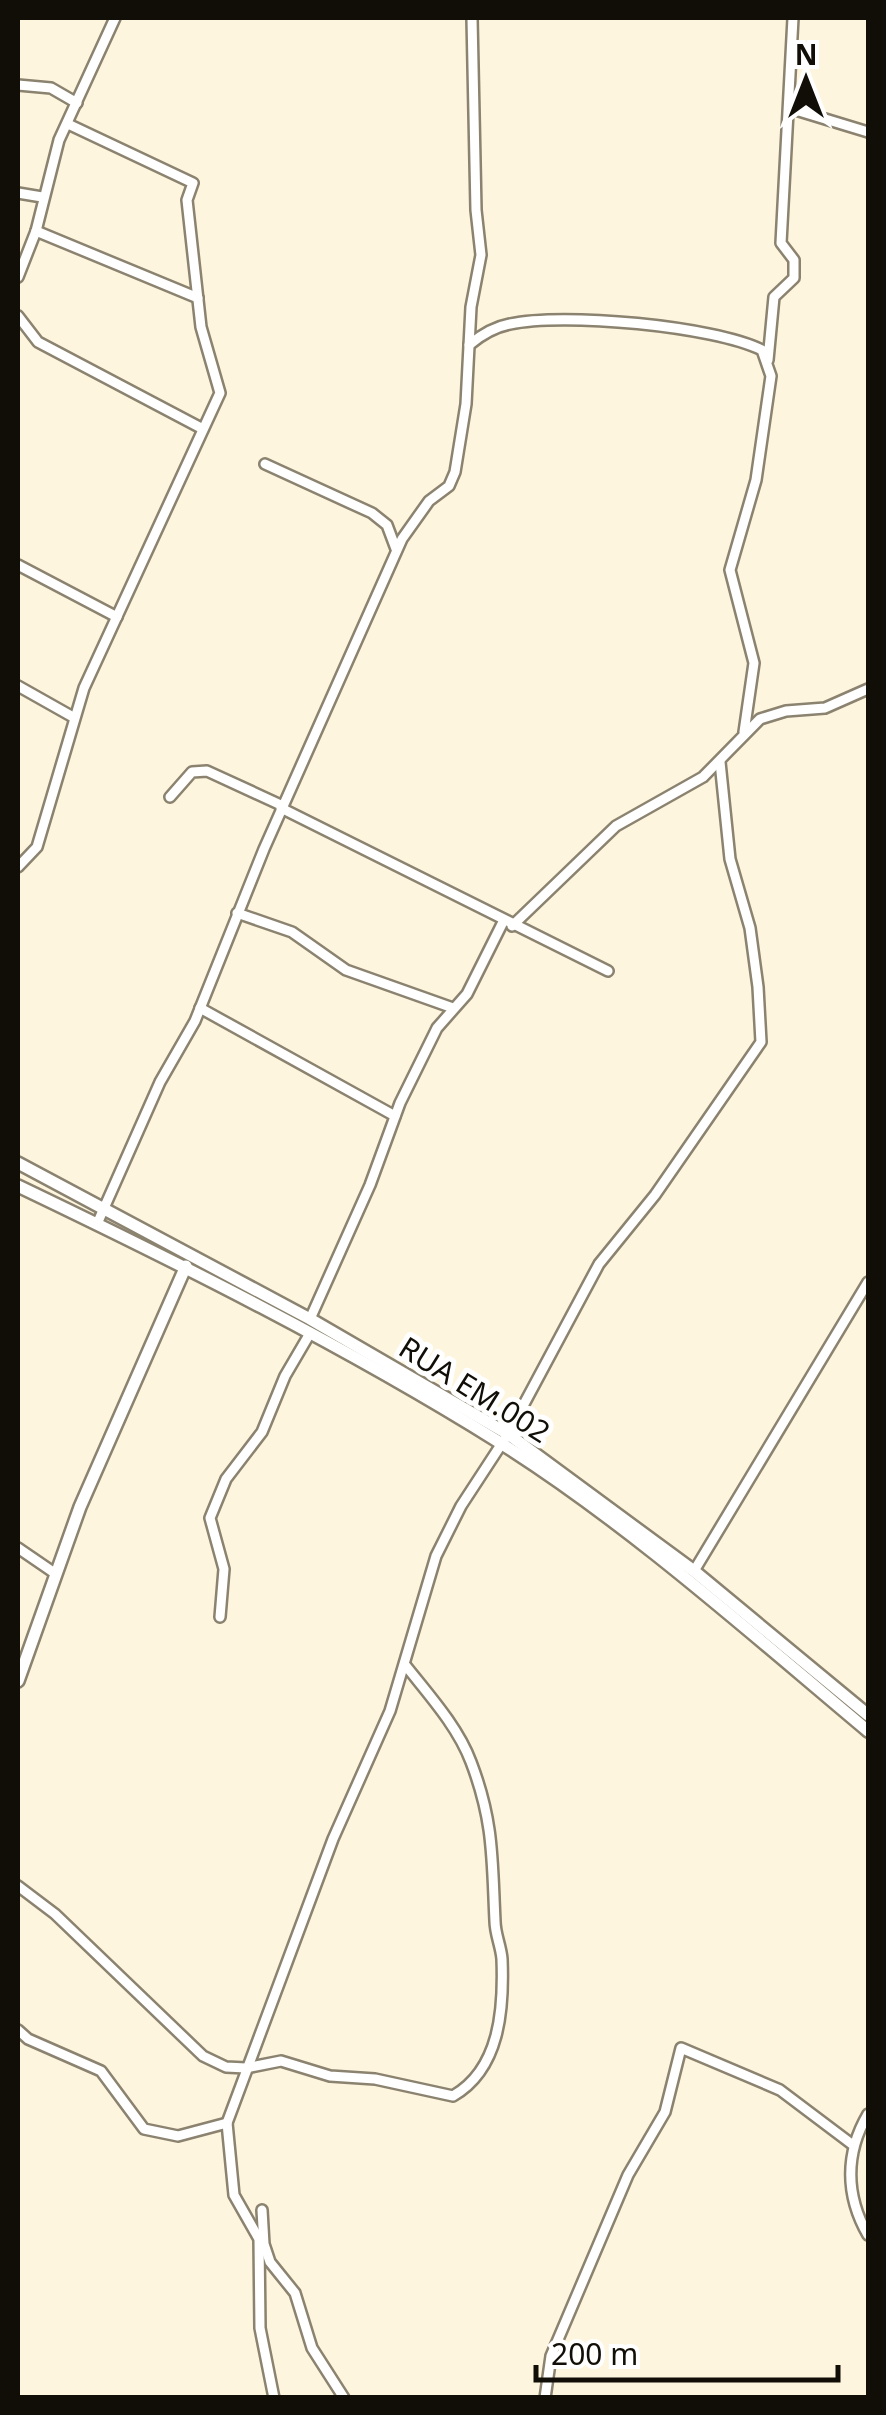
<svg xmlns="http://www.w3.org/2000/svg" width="886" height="2415" font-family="'Noto Sans',sans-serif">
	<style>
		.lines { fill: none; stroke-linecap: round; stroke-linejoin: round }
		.minor-casing { stroke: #8b836f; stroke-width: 14 }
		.tertiary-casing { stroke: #8b836f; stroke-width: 16 }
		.minor { stroke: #fff; stroke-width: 9 }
		.tertiary { stroke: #fff; stroke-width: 11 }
		.labels { text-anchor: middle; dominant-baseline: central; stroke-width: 10; stroke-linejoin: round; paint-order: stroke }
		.street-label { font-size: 30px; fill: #110e07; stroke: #fff }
	</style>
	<rect width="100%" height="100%" fill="#fef5df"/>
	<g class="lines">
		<defs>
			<g id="minor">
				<polyline points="18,85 51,88 77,103"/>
				<polyline points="789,108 868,132"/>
				<polyline points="18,193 42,197"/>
				<polyline points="36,231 198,298"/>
				<polyline points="18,277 36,231 59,140 115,18"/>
				<polyline points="18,316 38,342 203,429"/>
				<path d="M 469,345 C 481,335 494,327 510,324 C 562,312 714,326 762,350 L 771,376 L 756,480 L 730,570 L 754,663 L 744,732"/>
				<polyline points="768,360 774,297 794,278 794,260 781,243 793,18"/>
				<polyline points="265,464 372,513 387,525 396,549"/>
				<polyline points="18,565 117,617"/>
				<polyline points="18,686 73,717"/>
				<polyline points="170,797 192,772 207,771 283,806"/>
				<polyline points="281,808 608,971"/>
				<polyline points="18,867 37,847 84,688 220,393 201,327 187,200 193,183 68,124"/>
				<polyline points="237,913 292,932 346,970 453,1008"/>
				<polyline points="512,926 616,826 703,777 760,719 786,711 825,708 868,689"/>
				<polyline points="200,1008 395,1116"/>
				<polyline points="97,1224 160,1082 195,1021 264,849 402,539 429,501 449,486 455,472 466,404 471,307 481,255 476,210 472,18"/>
				<polyline points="310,1319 370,1185 400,1103 437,1028 467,994 503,922"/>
				<polyline points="18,1548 56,1574"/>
				<polyline points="694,1571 868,1282"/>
				<polyline points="220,1617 224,1569 210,1518 226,1479 262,1432 285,1376 309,1335"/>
				<path d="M 18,1886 L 55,1914 L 203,2056 L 226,2067 L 246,2068 L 281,2061 L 330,2076 L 375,2079 L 453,2096 C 500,2069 504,2009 502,1959 C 501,1946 495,1934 495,1921 C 492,1860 494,1822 471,1762 C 458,1727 429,1695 406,1666"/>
				<polyline points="18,2030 28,2039 101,2071 144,2129 178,2136 227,2123"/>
				<path d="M 868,2114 C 845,2153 845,2195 868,2235"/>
				<polyline points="262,2210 264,2244 270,2262 295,2293 312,2348 344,2398"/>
				<polyline points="274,2398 260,2328 259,2239 234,2195 227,2123 333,1839 390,1711 436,1556 461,1506 508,1434 599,1264 655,1195 761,1042 758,987 750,928 730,859 720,762"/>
				<polyline points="545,2398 551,2356 628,2175 665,2112 681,2048 780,2090 853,2145"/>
			</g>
			<g id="tertiary">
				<polyline points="18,1163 310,1319 508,1434 694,1571 868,1715"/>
				<path d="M 18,1186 C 181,1264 345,1346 499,1442 C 628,1523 752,1634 868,1731"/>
				<polyline points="18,1681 80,1507 186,1266"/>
			</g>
		</defs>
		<use href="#minor" class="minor-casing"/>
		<use href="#tertiary" class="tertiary-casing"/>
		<use href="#minor" class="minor"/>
		<use href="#tertiary" class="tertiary"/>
	</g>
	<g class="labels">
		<g class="street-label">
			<text transform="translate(475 1389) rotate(32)">RUA EM.002</text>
		</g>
	</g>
	<rect width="886" height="2415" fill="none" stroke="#110e07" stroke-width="40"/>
	<g transform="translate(806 80)" stroke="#ffffff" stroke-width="8" paint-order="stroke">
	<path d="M0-8L18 38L0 25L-18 38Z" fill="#110e07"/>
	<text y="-15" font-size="28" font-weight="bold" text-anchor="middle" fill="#110e07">N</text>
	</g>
	<path d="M536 2365v15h302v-15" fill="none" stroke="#110e07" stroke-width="5"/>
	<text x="551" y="2365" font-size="30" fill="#110e07" stroke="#ffffff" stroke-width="8" paint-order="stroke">200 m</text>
</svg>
